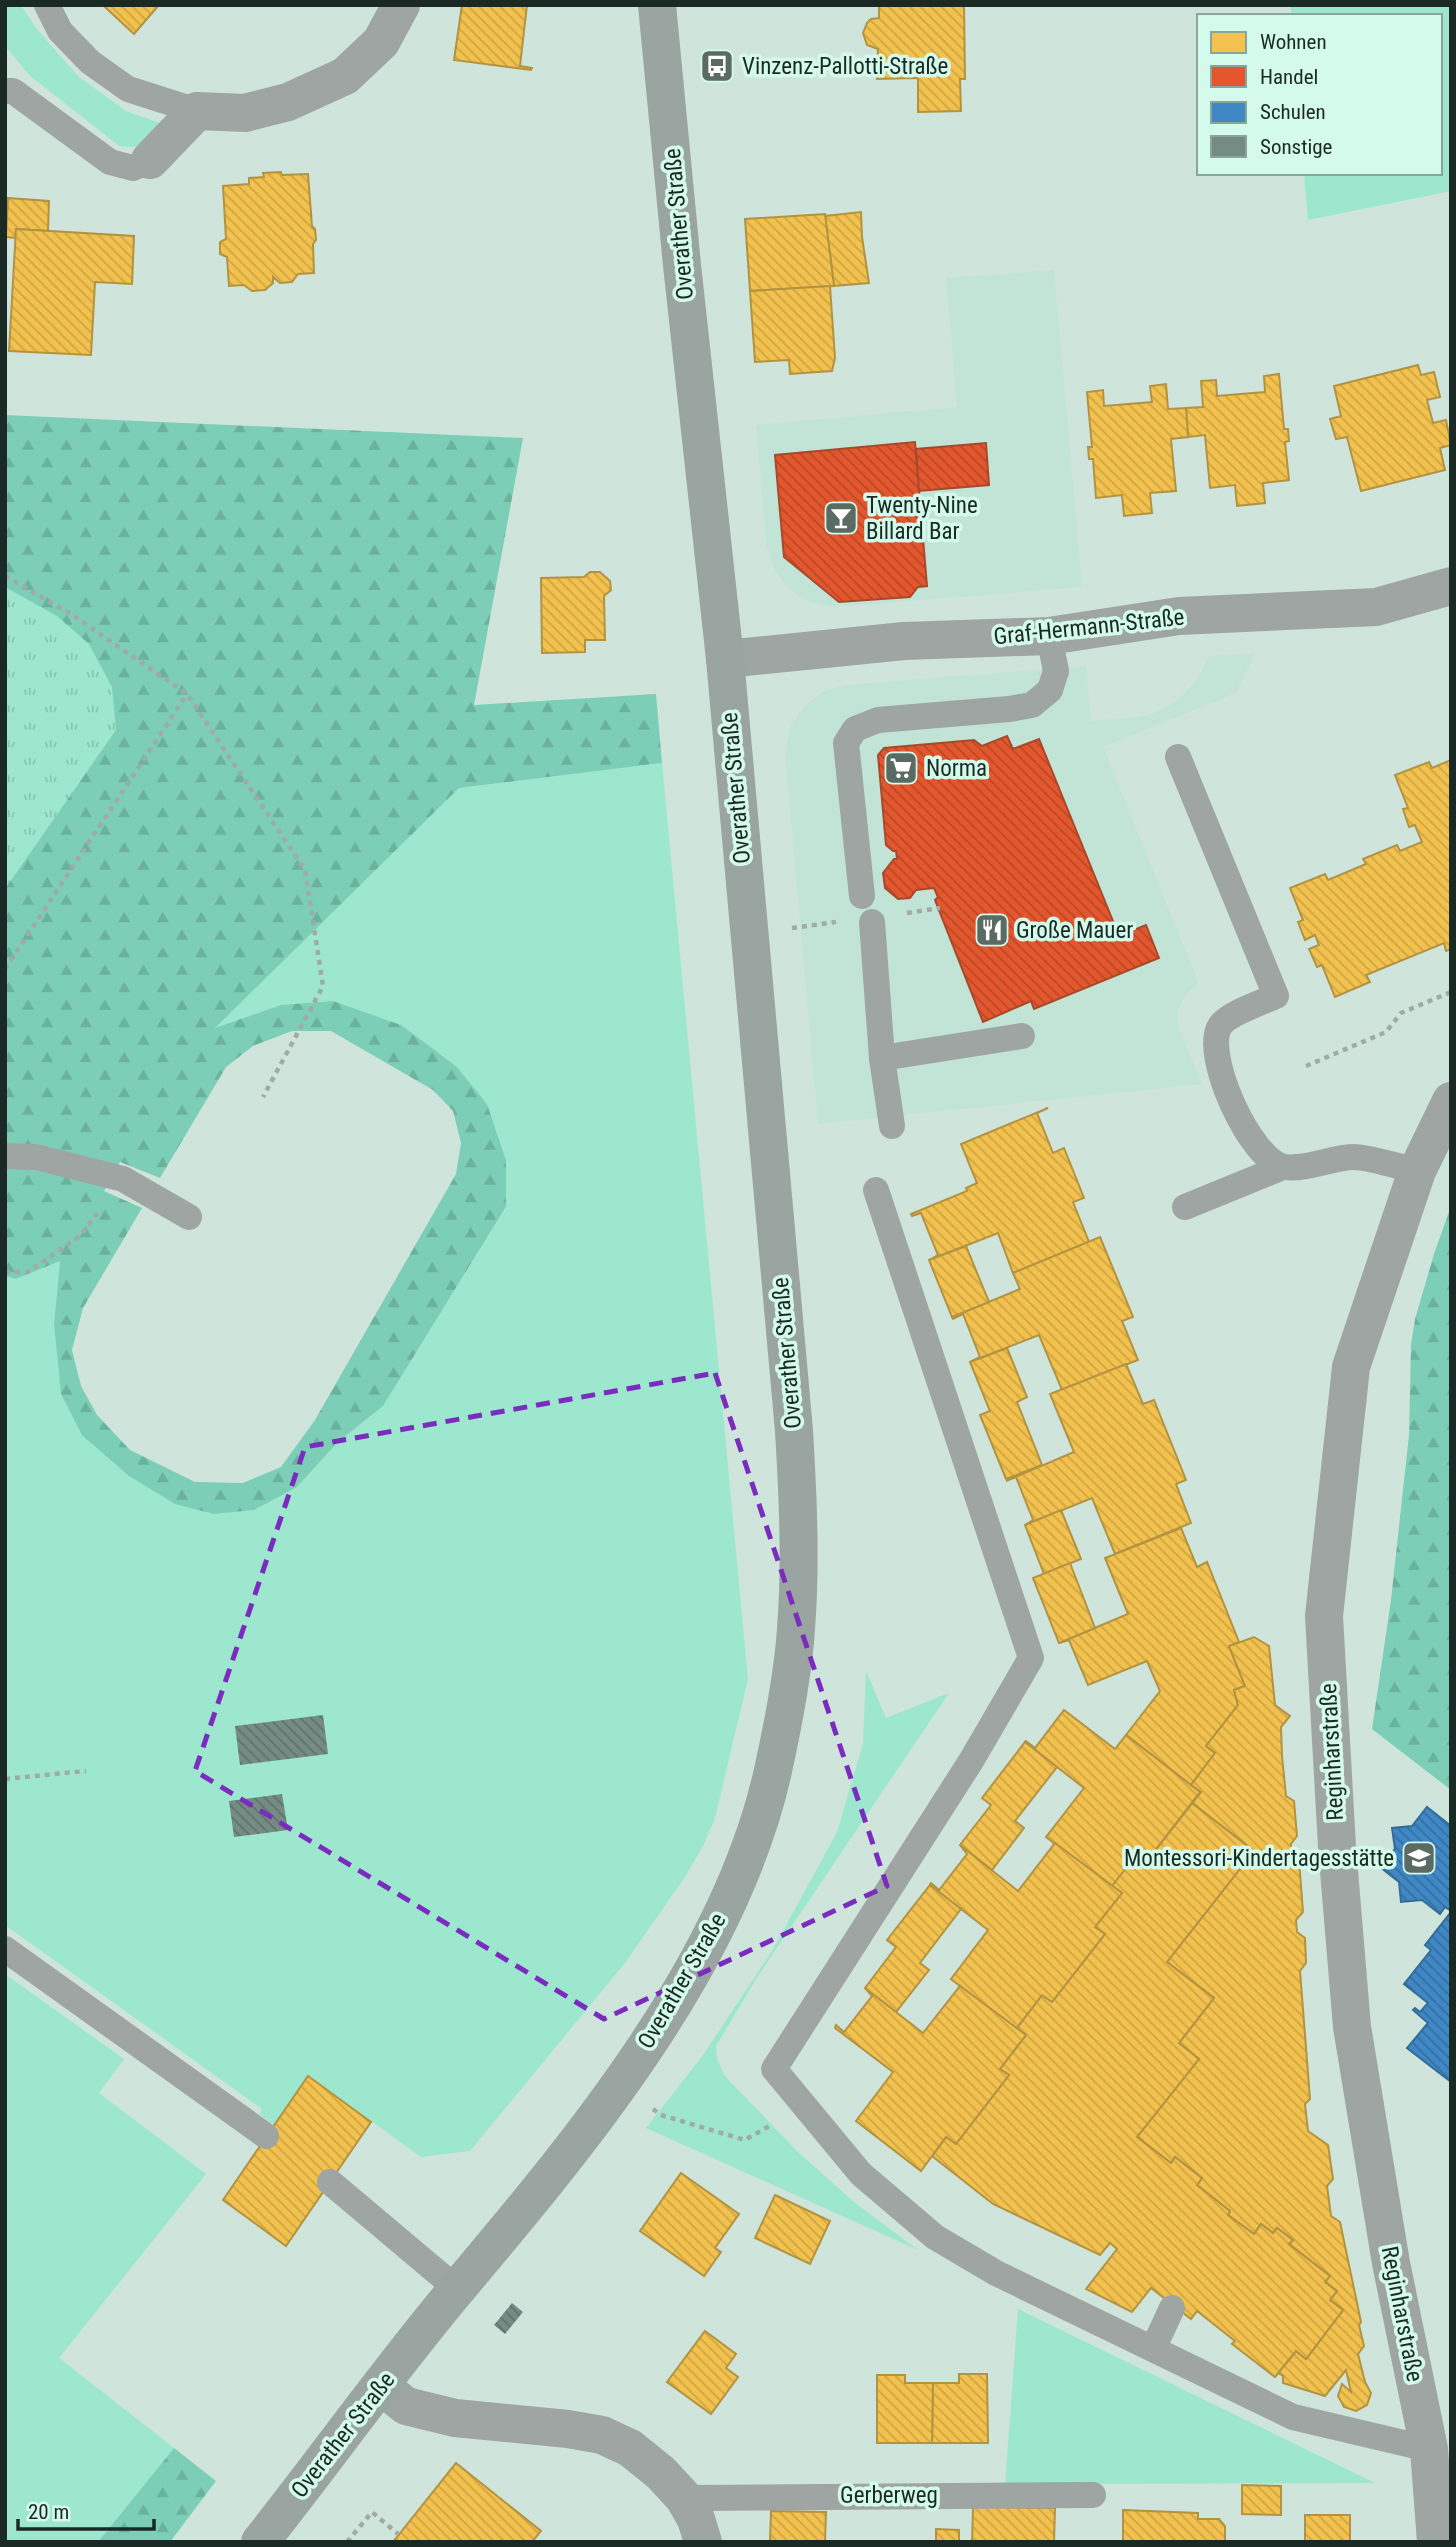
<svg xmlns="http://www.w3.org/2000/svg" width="1456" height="2547" font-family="'Roboto Condensed',sans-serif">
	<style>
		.built { fill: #c1e4d7 }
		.grass { fill: #9de7ce }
		.forest { fill: url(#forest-firs); fill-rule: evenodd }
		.park { fill: url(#park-tufts) }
		.homes { fill: url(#homes-back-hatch); stroke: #b29341; stroke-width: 2 }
		.shops { fill: url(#shops-back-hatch); stroke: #a8492b; stroke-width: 2 }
		.schools { fill: url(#schools-back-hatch); stroke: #346c95; stroke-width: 2 }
		.building { fill: url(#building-back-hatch) }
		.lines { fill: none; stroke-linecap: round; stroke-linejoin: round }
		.path { stroke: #a0aba6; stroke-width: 4.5; stroke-dasharray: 5 5; stroke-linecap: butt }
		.service { stroke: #9ea5a2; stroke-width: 26 }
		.minor { stroke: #9ea5a2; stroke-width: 38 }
		.secondary { stroke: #9aa4a0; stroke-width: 38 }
		.marked { fill: none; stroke: #7b2cbf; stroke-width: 5; stroke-dasharray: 14 9; stroke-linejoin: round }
		.labels { text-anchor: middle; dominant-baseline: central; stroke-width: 7; stroke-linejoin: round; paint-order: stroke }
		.poi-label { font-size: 23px; fill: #1b2924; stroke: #d4faec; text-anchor: start }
		.street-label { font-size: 23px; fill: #1b2924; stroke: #d4faec }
	</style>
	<defs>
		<pattern id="forest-firs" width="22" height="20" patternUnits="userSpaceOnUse" patternTransform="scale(1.75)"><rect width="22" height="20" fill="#7ccfb6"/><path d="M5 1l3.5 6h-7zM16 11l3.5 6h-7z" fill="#6bb29c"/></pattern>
		<pattern id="park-tufts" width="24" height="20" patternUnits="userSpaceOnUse" patternTransform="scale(1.75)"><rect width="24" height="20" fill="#9de7ce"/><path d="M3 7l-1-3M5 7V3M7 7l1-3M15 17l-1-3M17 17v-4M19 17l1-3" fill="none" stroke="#87c6b1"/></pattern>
		<pattern id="homes-back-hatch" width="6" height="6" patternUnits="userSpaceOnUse" patternTransform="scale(1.75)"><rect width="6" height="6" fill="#f2c14e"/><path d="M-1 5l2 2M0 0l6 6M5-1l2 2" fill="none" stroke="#cfa644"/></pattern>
		<pattern id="shops-back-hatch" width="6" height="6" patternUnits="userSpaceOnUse" patternTransform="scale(1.75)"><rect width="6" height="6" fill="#e4572e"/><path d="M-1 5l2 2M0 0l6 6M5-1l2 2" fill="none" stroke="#b84827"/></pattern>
		<pattern id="schools-back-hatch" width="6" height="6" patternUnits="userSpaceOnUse" patternTransform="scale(1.75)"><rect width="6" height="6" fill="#3f88c5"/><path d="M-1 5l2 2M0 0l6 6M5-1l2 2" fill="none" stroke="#346fa0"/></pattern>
		<pattern id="building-back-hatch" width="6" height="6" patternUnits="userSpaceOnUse" patternTransform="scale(1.75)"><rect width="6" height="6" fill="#758c85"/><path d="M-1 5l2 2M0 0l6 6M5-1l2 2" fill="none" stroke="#5f726d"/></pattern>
	</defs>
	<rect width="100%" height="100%" fill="#cfe5dc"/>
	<g class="built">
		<polygon points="1054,270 1082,587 836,607 812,603 791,591 775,571 767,548 756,425 957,407 946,278"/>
		<polygon points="1255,653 1236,693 1103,747 1199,984 1186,994 1177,1013 1179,1029 1202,1084 818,1124 785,751 790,728 803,707 822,692 845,685 1086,666 1091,721 1138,717 1152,714 1177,701 1196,681 1209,656"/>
	</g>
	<g class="grass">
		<path d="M 5,5 L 21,5 L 36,28 L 78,76 L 126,111 L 168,126 C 152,139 141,152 118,145 L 29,75 L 5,46 Z"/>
		<polygon points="1291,5 1451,5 1451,191 1308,220 1304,173 1440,173 1440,16 1291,16"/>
		<polygon points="662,763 748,1679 715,1818 703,1846 685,1877 625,1963 470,2151 421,2157 309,2076 275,2126 259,2114 262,2109 5,1925 5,1276 16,1279 60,1260 54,1325 61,1394 175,1504 297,1487 338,1442 383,1406 506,1208 506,1160 487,1104 457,1067 401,1025 281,1005 213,1030 459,788"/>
		<polygon points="866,1671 886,1718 949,1693 758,1976 716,2046 717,2058 724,2075 799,2153 854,2202 918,2250 646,2128 703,2055 772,1951 837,1832 863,1744"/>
		<polygon points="5,1974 124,2059 99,2093 206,2174 59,2358 174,2448 98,2542 5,2542"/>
		<polygon points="1018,2309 1375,2483 1005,2484"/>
	</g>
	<g class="forest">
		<path d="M 5,415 L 523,438 L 474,705 L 656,694 L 662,763 L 459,788 L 215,1028 L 281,1005 L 333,1001 L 401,1025 L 412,1033 L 457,1067 L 487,1104 L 506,1160 L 506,1207 L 383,1406 L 338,1442 L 297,1487 L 254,1510 L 214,1514 L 175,1504 L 129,1476 L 82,1435 L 61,1394 L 54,1325 L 60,1261 L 16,1279 L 5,1276 ZM 292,1031 L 331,1031 L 433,1090 L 453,1111 L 461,1143 L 456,1174 L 315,1420 L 281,1467 L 243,1483 L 195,1482 L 130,1450 L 97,1415 L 81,1386 L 72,1350 L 83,1308 L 142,1208 L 104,1191 L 120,1162 L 160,1178 L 226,1067 L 253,1046 Z"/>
		<polygon points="1451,1206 1451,1790 1372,1729 1391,1600 1409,1435 1411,1345 1415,1319 1434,1254"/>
		<polygon points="174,2448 216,2481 170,2542 98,2542"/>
	</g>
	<polygon class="park" points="5,587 57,616 89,644 112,687 116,730 5,889"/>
	<g class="homes">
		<polygon points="106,5 159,5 134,34 105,7"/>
		<polygon points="462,5 527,5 520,66 532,68 531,70 454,60"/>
		<polygon points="879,5 964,5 965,79 960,79 961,111 918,112 918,78 877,79 878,49 867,45 863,33 867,23 871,19 879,18"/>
		<polygon points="281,172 282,175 308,174 312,226 315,229 316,240 313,244 314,273 298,274 292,282 280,283 273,277 273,283 265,290 252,291 244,285 229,286 227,257 220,254 220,242 226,239 223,186 249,184 249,178 264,177 263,173"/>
		<polygon points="8,198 49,201 48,231 16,229 15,238 6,237"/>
		<polygon points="861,212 862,237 869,283 834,286 825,216"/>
		<polygon points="825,214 834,286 750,291 745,219"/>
		<polygon points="16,229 134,236 132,284 95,282 91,355 9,351"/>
		<polygon points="830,286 835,358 832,371 790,374 789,360 755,362 750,291"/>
		<polygon points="1418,365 1421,375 1434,372 1440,397 1427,400 1433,423 1446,420 1451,445 1440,448 1445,470 1361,491 1347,437 1336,439 1330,419 1341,416 1334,386"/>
		<polygon points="1279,374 1284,429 1288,429 1289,441 1285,442 1289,480 1263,483 1265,503 1237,506 1235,485 1210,488 1205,435 1188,437 1186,408 1203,407 1201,381 1216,380 1217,396 1265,392 1264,376"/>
		<polygon points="1166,384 1168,409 1186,408 1188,437 1171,439 1176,491 1150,493 1152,513 1124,516 1122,495 1096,498 1093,459 1089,459 1088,447 1092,447 1087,392 1103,390 1104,406 1152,402 1150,386"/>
		<polygon points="590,572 600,572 610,581 611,590 604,596 605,640 585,640 585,652 542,653 541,578 584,577"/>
		<polygon points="1451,760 1451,949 1446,951 1444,943 1366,975 1370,982 1335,997 1322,965 1317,967 1309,949 1319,945 1315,935 1305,940 1298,922 1303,920 1290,888 1325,874 1328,880 1366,864 1363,859 1397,845 1400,851 1422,842 1415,825 1409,827 1403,809 1408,808 1395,775 1429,762 1432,768"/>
		<polygon points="1048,1108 1037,1113 1053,1153 1064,1148 1084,1198 1073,1202 1089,1242 1013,1273 998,1233 929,1260 938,1255 921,1213 912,1216 911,1214 967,1191 966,1188 977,1183 961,1144"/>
		<polygon points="1100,1237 1133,1317 1122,1321 1138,1360 1062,1390 1039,1335 970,1362 980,1357 963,1314 953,1319 952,1317 1020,1289 1013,1273"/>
		<polygon points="966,1246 989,1302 952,1317 929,1260"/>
		<polygon points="1007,1348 1027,1397 1017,1402 1042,1465 1006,1479 980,1415 990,1411 970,1362"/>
		<polygon points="1126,1364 1143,1404 1154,1400 1186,1480 1176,1484 1191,1523 1115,1554 1092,1498 1025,1525 1033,1520 1016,1477 1006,1481 1074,1452 1050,1394"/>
		<polygon points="1061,1510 1081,1559 1044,1574 1025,1525"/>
		<polygon points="1181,1528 1197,1567 1207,1562 1239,1642 1229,1646 1245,1686 1234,1690 1238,1705 1206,1746 1215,1753 1191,1785 1126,1735 1160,1691 1147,1661 1088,1685 1069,1640 1059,1643 1128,1614 1105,1558"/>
		<polygon points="1070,1563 1095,1628 1059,1643 1033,1578"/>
		<polygon points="1254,1637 1269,1646 1275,1705 1290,1716 1281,1727 1282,1756 1286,1796 1294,1801 1297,1836 1291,1844 1291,1856 1299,1861 1303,1912 1296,1920 1297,1932 1305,1938 1306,1963 1300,1971 1310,2099 1305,2104 1308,2131 1328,2145 1333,2179 1327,2186 1331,2216 1340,2222 1361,2322 1359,2325 1364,2346 1358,2354 1365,2382 1371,2393 1367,2405 1356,2411 1344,2407 1338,2396 1342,2384 1351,2392 1346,2370 1325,2396 1283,2383 1283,2376 1278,2373 1296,2351 1306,2359 1343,2310 1330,2300 1337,2291 1325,2282 1330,2276 1289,2244 1293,2240 1277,2228 1273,2233 1261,2224 1254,2234 1228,2215 1230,2211 1197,2185 1202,2178 1175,2157 1171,2163 1137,2137 1199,2059 1179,2043 1214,1998 1167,1962 1254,1851 1192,1803 1201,1792 1191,1785 1215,1753 1206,1746 1238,1705 1234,1690 1245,1686 1229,1646"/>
		<polygon points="1064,1710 1115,1749 1126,1735 1200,1792 1147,1861 1138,1853 1112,1887 1046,1837 1084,1788 1025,1742 1026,1741 1035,1748"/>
		<polygon points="1025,1742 1057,1767 1015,1821 1024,1828 992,1870 960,1845 991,1805 982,1798"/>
		<polygon points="1201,1792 1192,1803 1254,1851 1167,1962 1214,1998 1179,2043 1199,2059 1137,2137 1171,2163 1175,2157 1202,2178 1197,2185 1230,2211 1228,2215 1254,2234 1261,2224 1273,2233 1277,2228 1293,2240 1289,2244 1330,2276 1325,2282 1337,2291 1330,2300 1343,2310 1306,2359 1296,2351 1275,2377 1232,2344 1235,2341 1197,2311 1191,2319 1151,2288 1132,2312 1086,2289 1117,2249 1110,2243 1100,2255 993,2204 932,2156 946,2137 956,2144 1009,2075 1000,2069 1026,2035 1017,2028 1042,1995 1052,2002 1105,1934 1095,1927 1122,1893 1112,1886 1138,1853 1147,1861"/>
		<polygon points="1055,1843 1122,1893 1095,1927 1105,1934 1052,2002 1042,1995 1016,2029 951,1979 988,1930 930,1885 931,1883 939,1890 967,1854 960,1845 1018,1891"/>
		<polygon points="930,1885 961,1909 920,1963 929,1970 896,2012 865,1988 896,1947 887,1940"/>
		<polygon points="960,1986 1026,2035 1000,2069 1009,2075 956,2144 946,2137 921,2171 856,2121 893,2072 835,2028 836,2025 844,2032 872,1996 865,1988 923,2033"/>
		<polygon points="308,2076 371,2122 286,2246 223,2200"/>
		<polygon points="681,2173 739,2214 715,2248 721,2252 704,2276 640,2231"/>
		<polygon points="775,2195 830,2221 810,2264 755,2238"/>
		<polygon points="705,2331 736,2354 726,2368 738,2377 711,2414 667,2382"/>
		<polygon points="959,2374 987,2374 988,2443 932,2443 933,2383 959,2383"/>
		<polygon points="877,2375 905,2375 905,2383 933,2383 932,2443 877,2443"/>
		<polygon points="456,2463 541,2531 532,2542 393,2542"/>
		<polygon points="1242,2485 1281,2486 1281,2515 1242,2514"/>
		<polygon points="973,2507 1055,2508 1054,2542 972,2542"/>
		<polygon points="1123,2510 1198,2513 1198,2519 1219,2519 1225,2526 1225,2542 1123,2542"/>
		<polygon points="771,2511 826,2512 825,2542 770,2542"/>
		<rect x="1305" y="2515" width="45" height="27"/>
		<polygon points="936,2529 959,2530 959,2542 936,2542"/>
	</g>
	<g class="shops">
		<polygon points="915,442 927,586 918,587 910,597 839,602 784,557 775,455"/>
		<polygon points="986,443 989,485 919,491 916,449"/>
		<polygon points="1007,736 1013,749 1039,739 1119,936 1146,925 1159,958 1034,1009 1031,1001 983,1022 935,900 938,897 934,888 916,890 910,898 898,899 885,888 883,873 894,859 897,859 896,851 893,851 886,845 878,755 884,748 974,740 982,746"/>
	</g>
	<g class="schools">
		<polygon points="1427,1807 1451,1826 1451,1911 1445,1907 1440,1914 1422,1900 1401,1902 1399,1882 1380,1867 1395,1849 1392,1828 1412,1826"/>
		<polygon points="1451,1912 1451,2082 1407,2048 1428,2023 1413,2010 1415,2008 1420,2012 1428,2003 1404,1984 1431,1950 1425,1945"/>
	</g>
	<g class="building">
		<polygon points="323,1715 328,1754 240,1765 235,1726"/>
		<polygon points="282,1794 288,1830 234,1837 229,1801"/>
		<polygon points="512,2303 523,2312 505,2334 494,2325"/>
	</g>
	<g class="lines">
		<g class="path">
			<polyline points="5,576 71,614 187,694 305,870 323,986 263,1097"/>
			<polyline points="907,913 940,908"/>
			<polyline points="792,928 836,922"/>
			<polyline points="5,969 187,694"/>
			<polyline points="1306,1066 1386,1032 1401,1013 1451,992"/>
			<polyline points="5,1272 28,1272 80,1236 100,1210"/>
			<polyline points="5,1779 86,1771"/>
			<polyline points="653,2109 661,2115 745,2140 771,2125"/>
			<polyline points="347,2542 372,2512 398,2534"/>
		</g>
		<g class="service">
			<polyline points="47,5 60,31 90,62 128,89 197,111"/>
			<polyline points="5,91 13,91 110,162 133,168 150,160"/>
			<path d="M 1178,757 L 1276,996 C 1263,1002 1227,1014 1220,1026 C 1202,1054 1251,1162 1285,1167 C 1307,1170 1333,1157 1354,1157 C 1369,1157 1400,1167 1417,1171"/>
			<polyline points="862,896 846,743 855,729 878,720 1009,709 1032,705 1050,690 1056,671 1049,636"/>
			<polyline points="872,922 882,1058 892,1126"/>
			<polyline points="882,1058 1022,1036"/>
			<polyline points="5,1156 36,1157 123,1179 189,1217"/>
			<polyline points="876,1190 1031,1658 971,1761 774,2069 861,2174 935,2237 996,2273 1293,2417 1429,2449"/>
			<polyline points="1185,1207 1283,1167"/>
			<polyline points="5,1949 266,2136"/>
			<polyline points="330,2182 457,2289"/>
			<polyline points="1153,2349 1172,2308"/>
			<polyline points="684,2498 1093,2495"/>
		</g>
		<g class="minor">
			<polyline points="150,160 197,111 245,113 288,102 345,76 381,42 401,5"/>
			<polyline points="725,659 904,641 1049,636 1179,616 1376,607 1451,586"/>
			<polyline points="381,2386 406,2406 455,2418 568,2429 602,2435 630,2448 661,2473 684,2498 696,2519 703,2542"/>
			<polyline points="1436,2542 1429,2449 1391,2263 1352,2027 1337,1847 1324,1616 1351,1367 1417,1171 1451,1101"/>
		</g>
		<path class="secondary" d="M 260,2542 C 326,2459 388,2371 457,2289 C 581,2142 728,1966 772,1775 C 782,1730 793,1675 796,1629 C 801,1563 798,1497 794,1431 L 725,659 L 682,265 L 657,5"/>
	</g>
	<path class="marked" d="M 715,1373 L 887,1886 L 604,2019 L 195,1771 L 305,1447 Z"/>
	<defs>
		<symbol id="bus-square" viewBox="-11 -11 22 22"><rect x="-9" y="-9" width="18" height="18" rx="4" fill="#5a6b64" stroke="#d4faec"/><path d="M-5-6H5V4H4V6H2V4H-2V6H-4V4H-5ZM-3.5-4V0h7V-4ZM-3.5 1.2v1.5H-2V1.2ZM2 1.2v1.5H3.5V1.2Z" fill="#fff"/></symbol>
		<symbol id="bar-square" viewBox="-11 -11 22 22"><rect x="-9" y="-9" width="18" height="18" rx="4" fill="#5a6b64" stroke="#d4faec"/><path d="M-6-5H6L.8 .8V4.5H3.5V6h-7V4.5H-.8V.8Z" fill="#fff"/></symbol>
		<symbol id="supermarket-square" viewBox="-11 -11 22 22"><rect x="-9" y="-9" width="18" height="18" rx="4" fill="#5a6b64" stroke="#d4faec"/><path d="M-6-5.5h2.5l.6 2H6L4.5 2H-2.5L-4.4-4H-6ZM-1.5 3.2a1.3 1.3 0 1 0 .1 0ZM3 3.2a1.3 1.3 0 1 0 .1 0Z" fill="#fff"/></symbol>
		<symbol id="restaurant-square" viewBox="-11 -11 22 22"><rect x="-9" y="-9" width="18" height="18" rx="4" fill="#5a6b64" stroke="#d4faec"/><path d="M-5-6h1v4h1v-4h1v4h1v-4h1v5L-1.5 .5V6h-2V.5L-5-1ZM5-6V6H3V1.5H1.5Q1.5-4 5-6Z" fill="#fff"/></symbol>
		<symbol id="school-square" viewBox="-11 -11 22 22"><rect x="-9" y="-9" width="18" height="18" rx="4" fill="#5a6b64" stroke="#d4faec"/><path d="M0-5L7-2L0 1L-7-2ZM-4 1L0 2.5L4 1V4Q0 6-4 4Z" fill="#fff"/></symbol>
	</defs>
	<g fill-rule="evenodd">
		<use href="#bus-square" x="698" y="47" width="38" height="38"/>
		<use href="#bar-square" x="822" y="499" width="38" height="38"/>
		<use href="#supermarket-square" x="882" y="749" width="38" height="38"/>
		<use href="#restaurant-square" x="973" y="911" width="38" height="38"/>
		<use href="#school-square" x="1400" y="1839" width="38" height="38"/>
	</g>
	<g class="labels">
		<g class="poi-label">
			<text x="742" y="66">Vinzenz-Pallotti-Straße</text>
			<text x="866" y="505">Twenty-Nine<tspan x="866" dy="26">Billard Bar</tspan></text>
			<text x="926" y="768">Norma</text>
			<text x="1016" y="930">Große Mauer</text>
			<text x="1394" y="1858" text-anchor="end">Montessori-Kindertagesstätte</text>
		</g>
		<g class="street-label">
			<text transform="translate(679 224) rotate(-95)">Overather Straße</text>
			<text transform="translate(1089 627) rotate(-6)">Graf-Hermann-Straße</text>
			<text transform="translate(736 788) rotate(-95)">Overather Straße</text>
			<text transform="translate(787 1353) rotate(-95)">Overather Straße</text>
			<text transform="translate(1332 1752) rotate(-93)">Reginharstraße</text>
			<text transform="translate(682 1981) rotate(-60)">Overather Straße</text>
			<text transform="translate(1402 2314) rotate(79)">Reginharstraße</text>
			<text transform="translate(343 2435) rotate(-52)">Overather Straße</text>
			<text x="889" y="2495">Gerberweg</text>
		</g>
	</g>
	<rect width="1456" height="2547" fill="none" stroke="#1b2924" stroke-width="14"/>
	<rect x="1197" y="14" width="245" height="161" fill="#d4faec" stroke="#8aa69c" stroke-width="2"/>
	<rect x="1211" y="32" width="35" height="21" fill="#f2c14e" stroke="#8aa69c" stroke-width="2"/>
	<text x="1260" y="49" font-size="21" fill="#1b2924">Wohnen</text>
	<rect x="1211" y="66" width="35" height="21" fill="#e4572e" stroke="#8aa69c" stroke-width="2"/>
	<text x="1260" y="84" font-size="21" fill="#1b2924">Handel</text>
	<rect x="1211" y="102" width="35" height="21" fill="#3f88c5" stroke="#8aa69c" stroke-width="2"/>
	<text x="1260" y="119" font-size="21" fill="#1b2924">Schulen</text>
	<rect x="1211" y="136" width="35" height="21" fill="#758c85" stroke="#8aa69c" stroke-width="2"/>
	<text x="1260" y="154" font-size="21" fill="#1b2924">Sonstige</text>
	<path d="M18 2519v10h136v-10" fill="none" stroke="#1b2924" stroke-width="3.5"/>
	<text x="28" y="2519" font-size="21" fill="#1b2924" stroke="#d4faec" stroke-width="5" paint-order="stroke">20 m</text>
</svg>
